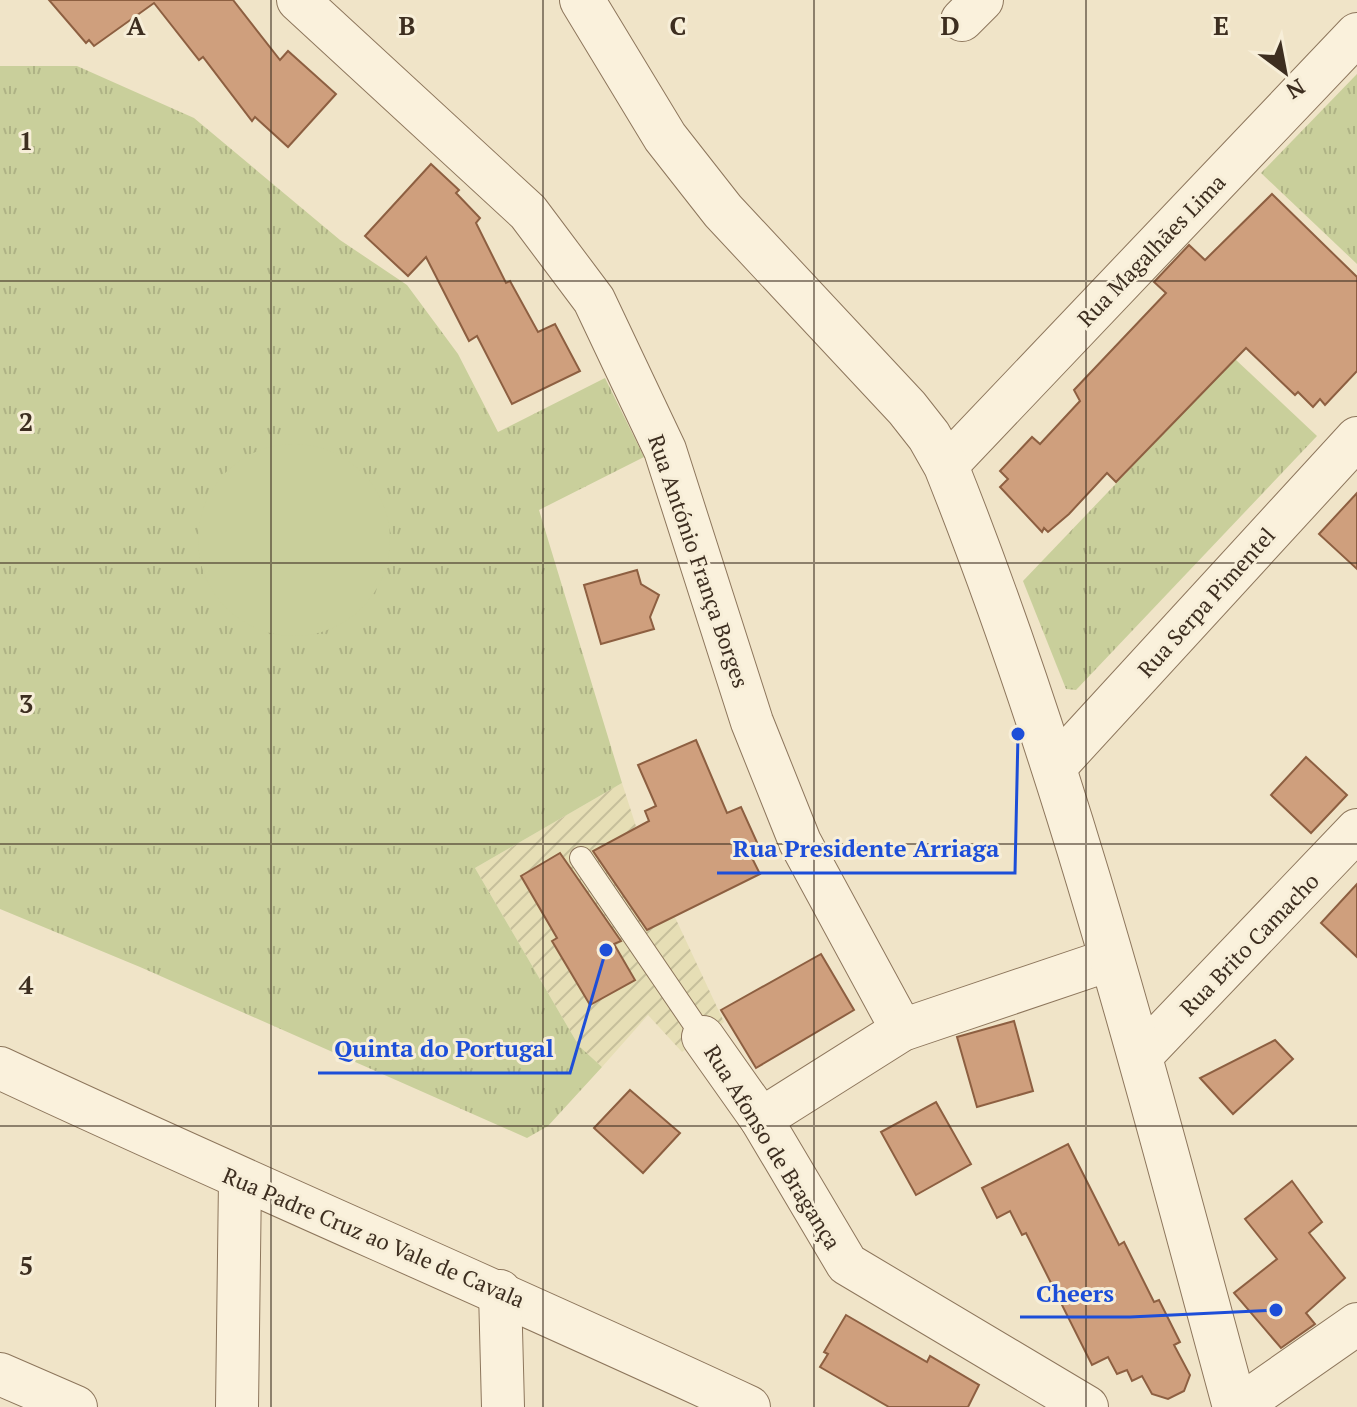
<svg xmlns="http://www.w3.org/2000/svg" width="1357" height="1407" font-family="'PT Serif',serif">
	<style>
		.farmland { fill: url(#farmland-furrows) }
		.grass { fill: url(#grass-tufts) }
		.pitch { fill: #c9cf9b }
		.building { fill: #cf9f7d; stroke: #8d5f41; stroke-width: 2 }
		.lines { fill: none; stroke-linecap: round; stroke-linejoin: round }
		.service-casing { stroke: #8d765c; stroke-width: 24 }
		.minor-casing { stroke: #8d765c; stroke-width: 44 }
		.tertiary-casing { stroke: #8d765c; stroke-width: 46 }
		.service { stroke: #faf1dc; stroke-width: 22 }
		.minor { stroke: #faf1dc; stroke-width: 42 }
		.tertiary { stroke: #faf1dc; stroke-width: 44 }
		.grid { fill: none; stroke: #3d2e20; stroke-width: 2; stroke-opacity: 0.55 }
		.labels { text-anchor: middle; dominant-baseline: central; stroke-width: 6; stroke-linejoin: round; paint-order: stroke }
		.street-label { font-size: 22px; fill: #3d2e20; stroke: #f7eed8 }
		.grid-label { font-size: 26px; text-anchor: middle; font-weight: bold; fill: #3d2e20; stroke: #f7eed8; stroke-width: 6; stroke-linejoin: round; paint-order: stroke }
		.leader { fill: none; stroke: #1d4ed8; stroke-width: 3 }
		.callout-dot { fill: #1d4ed8; stroke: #f7eed8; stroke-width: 3 }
		.callout-label { font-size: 24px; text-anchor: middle; font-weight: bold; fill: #1d4ed8; stroke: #f7eed8; stroke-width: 6; stroke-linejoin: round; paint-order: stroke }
	</style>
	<defs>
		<pattern id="farmland-furrows" width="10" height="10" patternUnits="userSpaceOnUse" patternTransform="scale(2)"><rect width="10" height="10" fill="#e6deb5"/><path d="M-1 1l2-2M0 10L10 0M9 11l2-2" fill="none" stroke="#c6bf9b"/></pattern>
		<pattern id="grass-tufts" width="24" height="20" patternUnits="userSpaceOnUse" patternTransform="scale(2)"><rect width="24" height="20" fill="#c9cf9b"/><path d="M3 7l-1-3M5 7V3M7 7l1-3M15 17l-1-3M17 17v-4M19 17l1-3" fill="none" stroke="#aeb285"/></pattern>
	</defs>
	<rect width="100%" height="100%" fill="#f0e4c8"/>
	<polygon class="farmland" points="622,783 644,851 724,1022 682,1052 648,1015 602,1067 579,1046 475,868"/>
	<g class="grass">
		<polygon points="0,66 77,66 194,118 340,240 407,285 458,354 498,432 605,378 644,457 539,510 622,783 475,868 579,1046 602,1067 548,1126 527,1138 140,967 0,909"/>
		<polygon points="1357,74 1357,264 1261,173"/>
		<polygon points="1235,359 1317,436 1076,690 1066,689 1023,581"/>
	</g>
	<circle class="pitch" cx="294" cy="540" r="96"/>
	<g class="building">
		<polygon points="49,0 233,0 280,60 288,51 336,94 288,147 255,117 252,121 203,57 199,60 154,3 94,46 89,40 86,43"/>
		<polygon points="431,164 459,190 456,193 480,218 476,223 506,283 510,281 538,332 555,324 580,371 512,404 477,336 469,341 426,257 408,276 365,236"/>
		<polygon points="1272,194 1357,277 1357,371 1325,405 1320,399 1313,407 1298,392 1295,395 1246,348 1116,482 1107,473 1069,514 1048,532 1044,528 1042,532 1000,487 1008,479 1000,471 1032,437 1040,444 1080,401 1074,390 1166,293 1154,282 1189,245 1205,260"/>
		<polygon points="1357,493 1357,569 1319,534"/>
		<polygon points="637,570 641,584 659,595 650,617 654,629 601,644 584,585"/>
		<polygon points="696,740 727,813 741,807 760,849 750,854 760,874 647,930 593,851 649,821 645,811 656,806 638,765"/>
		<polygon points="1306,757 1347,795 1311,833 1271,795"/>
		<polygon points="560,853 621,941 614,944 635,980 590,1005 552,941 557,938 521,876"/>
		<polygon points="1357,884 1357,957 1321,923"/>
		<polygon points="821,954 854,1010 756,1068 721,1010"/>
		<polygon points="1014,1021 1033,1091 977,1107 957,1037"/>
		<polygon points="1275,1040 1293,1059 1233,1114 1200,1078"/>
		<polygon points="630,1090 680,1133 643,1173 594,1128"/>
		<polygon points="936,1102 971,1164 916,1195 881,1132"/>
		<polygon points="1068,1144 1119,1245 1124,1242 1154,1302 1159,1300 1180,1342 1174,1345 1190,1375 1184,1391 1168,1399 1152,1394 1142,1376 1132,1381 1127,1370 1117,1374 1108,1357 1092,1365 1026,1233 1022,1235 1010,1211 997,1218 982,1188"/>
		<polygon points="1292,1181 1322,1222 1309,1233 1345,1278 1306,1313 1315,1324 1281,1348 1234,1293 1277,1259 1245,1219"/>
		<polygon points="846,1315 927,1362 930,1356 979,1385 968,1407 889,1407 820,1367 828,1354 824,1352"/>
	</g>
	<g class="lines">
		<defs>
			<polyline id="service" points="581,858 703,1037"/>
			<g id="minor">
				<polyline points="298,0 528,212 594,300 665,450 752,722 800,842 902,1030"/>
				<polyline points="962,20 982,0"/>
				<polyline points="946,466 1357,34"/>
				<polyline points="1055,767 1357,438"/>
				<polyline points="703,1037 761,1119 847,1264 1087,1407"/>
				<polyline points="1140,1057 1357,830"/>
				<path d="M 0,1068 C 248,1184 500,1291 749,1407"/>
				<polyline points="761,1119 902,1030 1112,959"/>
				<polyline points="500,1291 503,1407"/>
				<polyline points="0,1374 76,1407"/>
				<polyline points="237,1407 240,1180"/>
				<polyline points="1238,1407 1357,1324"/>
			</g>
			<path id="tertiary" d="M 582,0 L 665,137 L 723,211 L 907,408 L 929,436 L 946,466 C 1068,771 1149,1090 1235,1407"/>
		</defs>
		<use href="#service" class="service-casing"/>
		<use href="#minor" class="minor-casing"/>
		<use href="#tertiary" class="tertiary-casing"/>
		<use href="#service" class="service"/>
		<use href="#minor" class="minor"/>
		<use href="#tertiary" class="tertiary"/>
	</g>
	<path class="grid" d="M 271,0 L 271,1407M 543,0 L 543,1407M 814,0 L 814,1407M 1086,0 L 1086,1407M 0,281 L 1357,281M 0,563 L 1357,563M 0,844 L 1357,844M 0,1126 L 1357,1126"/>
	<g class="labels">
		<g class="street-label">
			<text transform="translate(1151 250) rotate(-46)">Rua Magalhães Lima</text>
			<text transform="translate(699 561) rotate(71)">Rua António França Borges</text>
			<text transform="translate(1206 602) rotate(-48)">Rua Serpa Pimentel</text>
			<text transform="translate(1249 944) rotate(-46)">Rua Brito Camacho</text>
			<text transform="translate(773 1147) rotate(58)">Rua Afonso de Bragança</text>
			<text transform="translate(374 1237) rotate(23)">Rua Padre Cruz ao Vale de Cavala</text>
		</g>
	</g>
	<g class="grid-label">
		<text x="136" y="35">A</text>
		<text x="407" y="35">B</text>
		<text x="678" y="35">C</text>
		<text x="950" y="35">D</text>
		<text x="1221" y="35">E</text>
		<text x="26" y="150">1</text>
		<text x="26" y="431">2</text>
		<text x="26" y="713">3</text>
		<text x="26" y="994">4</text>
		<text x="26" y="1275">5</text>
	</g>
	<path class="leader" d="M1018 734L1015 873H717M606 950L570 1073H318M1276 1310L1130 1317H1020"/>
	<g class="callout-dot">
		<circle cx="1018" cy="734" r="8"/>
		<circle cx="606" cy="950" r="8"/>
		<circle cx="1276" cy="1310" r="8"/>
	</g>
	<g class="callout-label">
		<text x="866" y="857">Rua Presidente Arriaga</text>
		<text x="444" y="1057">Quinta do Portugal</text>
		<text x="1075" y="1302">Cheers</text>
	</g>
	<g transform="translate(1285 72) rotate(148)" stroke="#f7eed8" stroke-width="6" paint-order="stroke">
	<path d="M0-6L14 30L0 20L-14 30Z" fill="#3d2e20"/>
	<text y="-12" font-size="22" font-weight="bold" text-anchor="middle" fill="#3d2e20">N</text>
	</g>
</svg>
